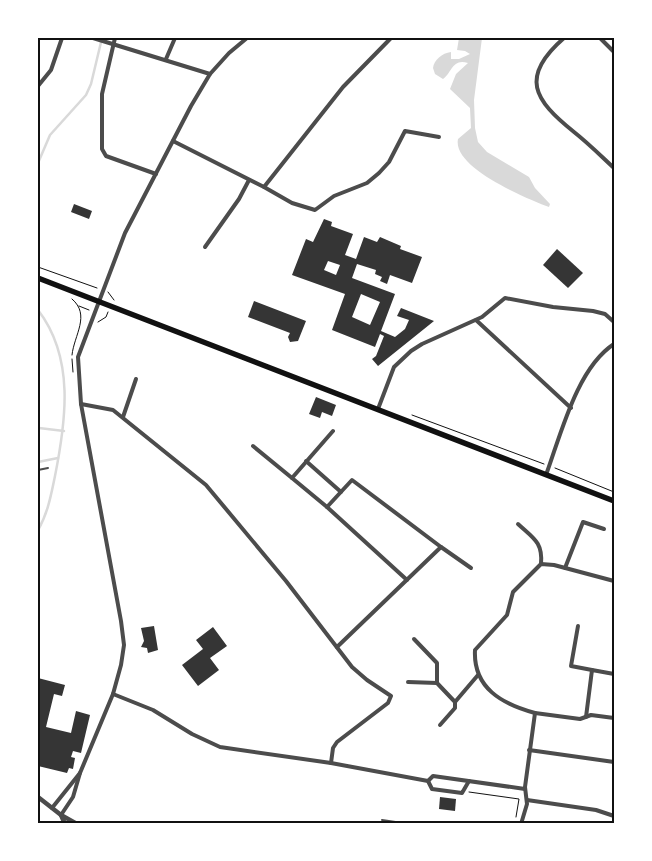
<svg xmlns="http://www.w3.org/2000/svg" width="652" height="861" font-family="'Open Sans',sans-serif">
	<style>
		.water { fill: #d9d9d9 }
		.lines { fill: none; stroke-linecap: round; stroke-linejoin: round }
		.stream { stroke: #d9d9d9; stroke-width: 2.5 }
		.building { fill: #353535; fill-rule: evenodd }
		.path { stroke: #111; stroke-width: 1 }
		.service { stroke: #4c4c4c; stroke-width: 2 }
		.minor { stroke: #4c4c4c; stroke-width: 4 }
		.tertiary { stroke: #4c4c4c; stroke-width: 4.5 }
		.primary { stroke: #111; stroke-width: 5.5 }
		.neatline { fill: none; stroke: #111; stroke-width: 2 }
	</style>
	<rect width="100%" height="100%" fill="#fff"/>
	<path class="water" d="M 459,38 L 482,38 L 474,100 L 475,128 L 478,142 L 487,152 L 529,177 L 535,188 L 550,204 L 549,207 C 528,199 452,168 458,139 L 471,128 L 470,108 L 450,89 L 456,74 L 468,63 C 452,58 452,73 443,79 L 435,74 L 433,68 C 434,60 442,53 451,52 L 451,59 L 459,59 L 470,54 L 465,51 L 457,50 Z"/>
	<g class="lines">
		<g class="stream">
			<polyline points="38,163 50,135 86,95 91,84 102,38"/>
			<path d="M 38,310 C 75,358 66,421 55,476 C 51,495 48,513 38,530"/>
			<polyline points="39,428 64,431"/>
			<polyline points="38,462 58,458"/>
			<polyline points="38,819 40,824"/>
		</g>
	</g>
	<g class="building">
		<polygon points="74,204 92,211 89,219 71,212"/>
		<path d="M 324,219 L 332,222 L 331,226 L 353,234 L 345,255 L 356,259 L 364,237 L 377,242 L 380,237 L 401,246 L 400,249 L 422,257 L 412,283 L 390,275 L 387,284 L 380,281 L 382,277 L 375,274 L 376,270 L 357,264 L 352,278 L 395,294 L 381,331 L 395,337 L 405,329 L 409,320 L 397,316 L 401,308 L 434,321 L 378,366 L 372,359 L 376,356 L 384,336 L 380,334 L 375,347 L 332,330 L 345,294 L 292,275 L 306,239 L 313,242 ZM 328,261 L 340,265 L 336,275 L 324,270 ZM 361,294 L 380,302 L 370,325 L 352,317 Z"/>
		<polygon points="557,249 583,273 568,288 543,265"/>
		<polygon points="254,301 306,321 298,341 290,342 288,337 290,333 248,317"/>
		<polygon points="316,397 336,405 332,416 322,412 320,418 309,414"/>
		<polygon points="154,626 158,650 148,653 147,648 141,647 144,641 141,628"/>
		<polygon points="213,627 227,646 210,658 219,670 198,686 182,665 203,649 196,640"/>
		<polygon points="38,678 65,685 62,696 54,694 46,727 71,733 76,711 90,715 81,753 73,751 71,757 75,758 73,769 69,768 67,773 38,766"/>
		<polygon points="440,797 456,799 455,811 439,809"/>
	</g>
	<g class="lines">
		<g class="path">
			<polyline points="38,267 97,288"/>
			<polyline points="108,292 114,300"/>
			<path d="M 72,299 C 91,315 74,335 72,355"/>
			<polyline points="79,306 89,310"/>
			<polyline points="98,322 106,317 108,312"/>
			<polyline points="72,359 73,372"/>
			<polyline points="412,415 544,464"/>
			<polyline points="555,468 614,492"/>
			<polyline points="469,792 519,799 516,817"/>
		</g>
		<g class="service">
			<polyline points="38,470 48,468"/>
			<polyline points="382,820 409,824"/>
		</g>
		<g class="minor">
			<polyline points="93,38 210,74"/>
			<polyline points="115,38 102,94 102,149 106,156 156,174"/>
			<path d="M 564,38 C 519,77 534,100 574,132 C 588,143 601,156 614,168"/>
			<polyline points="600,38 614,52"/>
			<polyline points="166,59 175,38"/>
			<polyline points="38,86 51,70 62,38"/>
			<polyline points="173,141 264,187 343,87 391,38"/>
			<polyline points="264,187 292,203 315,210 334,196 367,183 379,173 389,162 405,131 439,137"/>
			<polyline points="205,247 239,199 249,180"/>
			<polyline points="476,320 571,408"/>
			<polyline points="81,404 113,410 206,485 286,581 352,667 367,680 391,696 388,703 337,742 333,748 331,763"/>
			<polyline points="378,409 394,367 411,351 422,344 482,317 505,298 553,307 593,311 605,314 614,322"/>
			<polyline points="123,417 136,379"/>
			<polyline points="333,431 292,478 327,507 407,580"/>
			<polyline points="253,446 292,478"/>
			<polyline points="306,461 341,492"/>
			<path d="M 546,475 C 561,434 577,368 614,344"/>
			<polyline points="327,507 352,480 441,547 337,647"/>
			<path d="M 518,524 C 533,538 543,542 541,564"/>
			<polyline points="441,547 471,568"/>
			<polyline points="565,568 583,522 604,529"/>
			<polyline points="578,626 571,666 592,670"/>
			<polyline points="414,639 437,663 437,683 455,702"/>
			<polyline points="408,682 437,683"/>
			<polyline points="113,694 153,710 192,734 220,747 331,763 428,781 432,789 462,793 469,781"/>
			<polyline points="535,713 580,719 591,715 614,718"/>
			<polyline points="586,717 592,670 614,674"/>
			<polyline points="440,725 455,708 455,702 478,675"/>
			<polyline points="529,750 614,762"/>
			<polyline points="428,781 433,776 525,789"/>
			<polyline points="527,800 596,810 614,816"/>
			<polyline points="52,808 80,773 113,694 121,665 124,645 121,621 81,404 78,357 125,233 191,106 210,74 229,53 247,38"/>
			<polyline points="61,815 73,797 80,773"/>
			<path d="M 521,824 L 527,804 L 525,787 L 535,713 C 502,704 473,688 475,650 L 507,615 L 513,592 L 541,564 L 554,565 L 614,581"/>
		</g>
		<g class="tertiary">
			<polyline points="38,797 61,815 77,824"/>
			<polyline points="61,815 65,824"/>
		</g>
		<polyline class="primary" points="38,278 614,501"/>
	</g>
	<rect width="652" height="861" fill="none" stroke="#ffffff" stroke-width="78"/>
	<rect x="39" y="39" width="574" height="783" class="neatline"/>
</svg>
